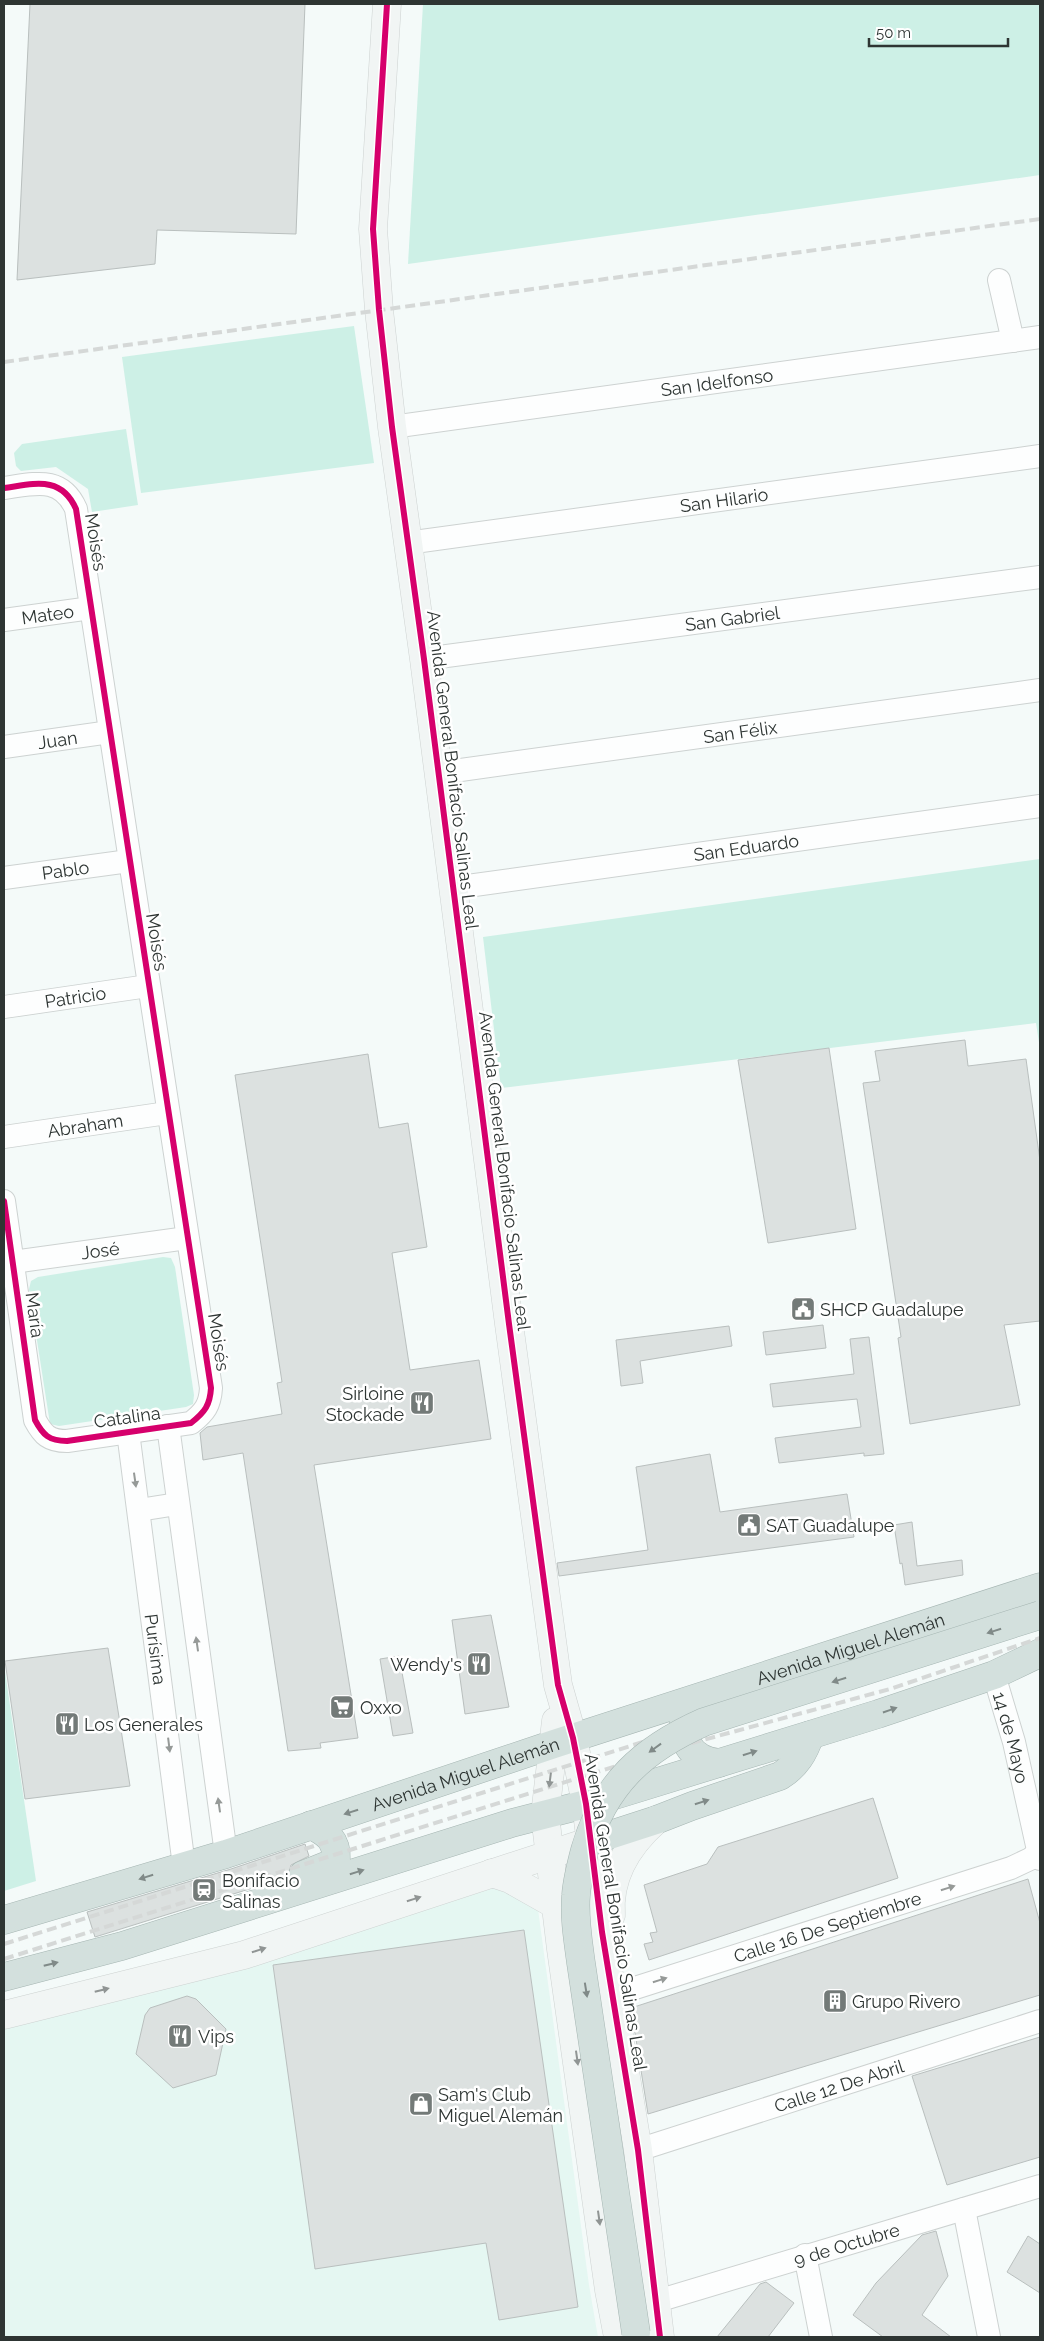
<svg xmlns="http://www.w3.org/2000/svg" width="1044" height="2341" font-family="Raleway,sans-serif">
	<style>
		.built { fill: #e5f7f2 }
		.green { fill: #cdf0e6 }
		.building { fill: #dce1e0; stroke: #b9bfbe }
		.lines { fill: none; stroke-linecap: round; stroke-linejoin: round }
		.street-casing { stroke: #cdd2d1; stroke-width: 24 }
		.secondary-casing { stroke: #cdd2d1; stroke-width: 29 }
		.highway-casing { stroke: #a5b5b2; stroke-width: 29 }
		.street { stroke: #fdfefe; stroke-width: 22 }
		.secondary { stroke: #f1f5f4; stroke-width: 28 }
		.highway { stroke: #d3e0dd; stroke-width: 28 }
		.rail { stroke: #d5d8d7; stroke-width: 4; stroke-dasharray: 10 5; stroke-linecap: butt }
		.highway-bridge-casing { stroke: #a5b5b2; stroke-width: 29; stroke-linecap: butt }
		.highway-bridge { stroke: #d3e0dd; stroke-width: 28 }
		.cycleway-casing { stroke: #fff; stroke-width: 9 }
		.cycleway { stroke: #d6006c; stroke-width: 6 }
		.oneway { fill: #969a98 }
		.oneway2 { fill: #808a88 }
		.oneway3 { fill: #909594 }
		.labels { text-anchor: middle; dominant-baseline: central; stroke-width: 5; stroke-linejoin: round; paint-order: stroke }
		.street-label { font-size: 18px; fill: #2e3533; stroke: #fff }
		.poi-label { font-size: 18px; fill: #2e3533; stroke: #fff; text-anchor: start }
	</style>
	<rect width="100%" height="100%" fill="#f4faf9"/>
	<polygon class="built" points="508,1884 537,1902 589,2285 598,2337 4,2337 4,2024 106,2002"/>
	<g class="green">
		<polygon points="423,4 1040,4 1040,175 408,264"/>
		<polygon points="354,326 374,463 141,493 122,357"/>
		<polygon points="126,429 138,505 92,512 88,489 56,467 21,471 16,466 14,453 22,444"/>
		<polygon points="1040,859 1040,1049 1036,1023 501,1088 483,937"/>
		<polygon points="163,1257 171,1258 175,1267 194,1395 193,1404 186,1407 59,1426 50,1424 29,1289 31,1281 38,1277"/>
		<polygon points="4,1665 36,1881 4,1891"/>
	</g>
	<g class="building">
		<polygon points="30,4 305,4 296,234 157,230 155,264 17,280"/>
		<polygon points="965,1040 968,1066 1026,1059 1040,1161 1040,1321 1004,1325 1020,1405 910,1424 898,1338 901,1337 863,1083 880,1081 875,1051"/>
		<polygon points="829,1048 856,1229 768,1243 738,1060"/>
		<polygon points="368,1054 379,1128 408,1123 427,1247 392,1253 410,1370 479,1360 491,1439 314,1465 358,1738 320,1743 321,1748 288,1751 243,1453 203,1460 200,1433 207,1427 282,1414 277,1383 282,1382 235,1075"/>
		<polygon points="823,1325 826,1348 766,1355 763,1332"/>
		<polygon points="729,1326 732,1346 640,1361 643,1383 621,1386 616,1340"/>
		<polygon points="869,1337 884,1454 864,1456 864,1453 779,1463 775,1438 861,1427 857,1399 773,1407 770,1384 854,1374 850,1339"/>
		<polygon points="710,1454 720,1512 847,1494 854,1537 559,1576 557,1563 648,1550 636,1467"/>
		<polygon points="912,1522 917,1566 962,1560 963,1575 905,1585 902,1563 900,1564 894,1525"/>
		<polygon points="491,1615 509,1707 465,1714 452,1620"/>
		<polygon points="108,1648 130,1786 25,1799 5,1661"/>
		<polygon points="399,1656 413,1733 393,1736 380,1659"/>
		<polygon points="873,1798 898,1878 649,1960 644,1944 653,1942 650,1933 657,1932 644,1885 707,1864 718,1847"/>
		<polygon points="305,1844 309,1856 291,1865 288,1877 95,1937 87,1912 231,1869"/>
		<polygon points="1028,1879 1040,1923 1040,1995 648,2114 631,2008"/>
		<polygon points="524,1930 578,2307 499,2320 486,2243 315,2269 273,1965"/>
		<polygon points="187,1996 196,1999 226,2029 216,2075 173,2088 136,2054 145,2015 150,2008"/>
		<polygon points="1040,2037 1040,2157 947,2185 912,2076"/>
		<polygon points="936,2231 948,2276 922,2315 951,2337 883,2337 853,2315 876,2283 922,2235"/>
		<polygon points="1028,2236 1040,2244 1040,2293 1007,2272"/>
		<polygon points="766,2282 794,2303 768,2337 717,2337 760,2284"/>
	</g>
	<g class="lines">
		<defs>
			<g id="street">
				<polyline points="999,280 1013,341"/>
				<path id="s1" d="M 392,427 L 1040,337"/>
				<path d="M 4,488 C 34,484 61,475 76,509 L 211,1388 C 210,1405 205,1412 191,1423 L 67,1441 C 49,1441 43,1435 35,1420 L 4,1201"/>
				<path id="s2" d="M 407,543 L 1040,456"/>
				<path id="s3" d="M 4,620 L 91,608"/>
				<path id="s4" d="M 424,659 L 1040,577"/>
				<path id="s5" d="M 4,747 L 110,732"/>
				<path id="s6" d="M 439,773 L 1040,690"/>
				<path id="s7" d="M 4,878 L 129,861"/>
				<path id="s8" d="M 453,888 L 1040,806"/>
				<path id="s9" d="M 4,1007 L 148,986"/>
				<path id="s10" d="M 4,1137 L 167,1113"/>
				<path id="s11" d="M 13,1262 L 187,1238"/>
				<polyline points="168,1426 226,1854"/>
				<path id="s12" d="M 128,1432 L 184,1866"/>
				<polyline points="139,1510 177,1504"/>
				<path id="s13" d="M 994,1675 L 1014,1742 L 1040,1859"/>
				<path id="s14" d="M 613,1995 L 1011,1868 L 1030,1859 L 1040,1851"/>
				<path id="s15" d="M 638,2150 L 1040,2021"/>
				<polyline points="964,2209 989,2337"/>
				<polyline points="805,2255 821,2337"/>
				<path id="s16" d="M 654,2302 L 1040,2186"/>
			</g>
			<g id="secondary">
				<polyline points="387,4 373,229 379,310 392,427 424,659 509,1324 558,1685 573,1738 586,1804 602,1932 638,2150 660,2337"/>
				<polyline points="556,1721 545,1815 561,1949 609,2290 618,2337"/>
				<polyline points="492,1873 510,1879 556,1905"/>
				<path d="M 611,1915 C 608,1877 628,1845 656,1820"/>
				<polyline points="4,2015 244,1955 591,1841"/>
			</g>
			<g id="highway">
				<path d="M 687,1710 C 676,1736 690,1760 719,1763"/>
				<path d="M 591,1841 L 656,1820 L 692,1806 L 780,1776 C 796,1766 804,1753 810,1735"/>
				<path d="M 303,1875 L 333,1863 L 336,1859 C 337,1840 327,1833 311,1825"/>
				<path id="s17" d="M 4,1920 L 226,1854 L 554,1744 L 1040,1587"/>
				<polyline points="4,1977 122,1946 512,1823 586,1804 878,1714 994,1675 1040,1653"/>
			</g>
		</defs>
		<use href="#street" class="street-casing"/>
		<use href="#secondary" class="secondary-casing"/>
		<use href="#highway" class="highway-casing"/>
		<use href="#street" class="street"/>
		<use href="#secondary" class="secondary"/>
		<use href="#highway" class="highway"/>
		<g class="rail">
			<polyline points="4,362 1040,219"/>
			<polyline points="4,1944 665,1735 886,1675 1040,1623"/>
			<polyline points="4,1959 670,1749 890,1689 1040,1638"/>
		</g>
		<defs>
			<path id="highway-bridge" d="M 636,2333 L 581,1963 C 578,1941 574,1917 576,1895 C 577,1880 581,1865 585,1850 C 604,1784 643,1749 704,1722 L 1040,1615"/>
		</defs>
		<use href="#highway-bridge" class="highway-bridge-casing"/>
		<use href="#highway-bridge" class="highway-bridge"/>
		<defs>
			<g id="cycleway">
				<polyline points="387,4 373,229 379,310 392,427 424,659 509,1324 558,1685 573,1738 586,1804 602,1932 638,2150 660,2337"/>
				<path d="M 4,488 C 34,484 61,475 76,509 L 211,1388 C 210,1405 205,1412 191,1423 L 67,1441 C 49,1441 43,1435 35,1420 L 4,1201"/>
			</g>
		</defs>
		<use href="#cycleway" class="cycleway-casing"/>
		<use href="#cycleway" class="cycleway"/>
	</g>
	<defs><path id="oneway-solid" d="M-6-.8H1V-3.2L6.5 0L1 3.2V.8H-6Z" transform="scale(1.25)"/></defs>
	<g class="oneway">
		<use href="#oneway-solid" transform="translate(135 1480) rotate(82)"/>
		<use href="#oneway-solid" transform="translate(197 1644) rotate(-98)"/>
		<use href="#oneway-solid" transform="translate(169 1745) rotate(83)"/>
		<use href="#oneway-solid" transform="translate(219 1805) rotate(-98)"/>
		<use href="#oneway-solid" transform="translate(948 1888) rotate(-18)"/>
		<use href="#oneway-solid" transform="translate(660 1980) rotate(-18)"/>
	</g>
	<g class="oneway2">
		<use href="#oneway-solid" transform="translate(994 1631) rotate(162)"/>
		<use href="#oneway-solid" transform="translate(839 1680) rotate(163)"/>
		<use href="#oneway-solid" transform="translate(890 1710) rotate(-19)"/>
		<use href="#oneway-solid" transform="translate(655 1748) rotate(144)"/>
		<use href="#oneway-solid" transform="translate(750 1753) rotate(-17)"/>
		<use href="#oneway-solid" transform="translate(702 1802) rotate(-18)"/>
		<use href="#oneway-solid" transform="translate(351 1812) rotate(162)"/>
		<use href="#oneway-solid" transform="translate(357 1872) rotate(-17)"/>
		<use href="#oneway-solid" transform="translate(146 1877) rotate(163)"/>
		<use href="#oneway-solid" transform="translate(51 1964) rotate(-14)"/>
		<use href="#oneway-solid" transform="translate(586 1990) rotate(81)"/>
	</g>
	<g class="oneway3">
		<use href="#oneway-solid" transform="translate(550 1780) rotate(97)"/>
		<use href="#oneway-solid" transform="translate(414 1899) rotate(-18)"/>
		<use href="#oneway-solid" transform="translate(259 1950) rotate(-18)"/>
		<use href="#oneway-solid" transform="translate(102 1990) rotate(-14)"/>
		<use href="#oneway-solid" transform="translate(577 2058) rotate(82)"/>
		<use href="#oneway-solid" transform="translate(599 2218) rotate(82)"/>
	</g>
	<defs>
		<symbol id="civic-square" viewBox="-11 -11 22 22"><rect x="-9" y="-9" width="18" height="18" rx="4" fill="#737a78" stroke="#fff"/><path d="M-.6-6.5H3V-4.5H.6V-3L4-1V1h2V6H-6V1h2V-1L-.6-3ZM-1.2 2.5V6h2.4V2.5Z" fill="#fff"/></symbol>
		<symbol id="restaurant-square" viewBox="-11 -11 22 22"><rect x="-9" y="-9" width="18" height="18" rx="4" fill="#737a78" stroke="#fff"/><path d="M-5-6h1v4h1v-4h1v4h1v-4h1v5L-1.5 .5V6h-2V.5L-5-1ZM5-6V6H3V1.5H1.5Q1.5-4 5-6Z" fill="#fff"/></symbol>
		<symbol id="supermarket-square" viewBox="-11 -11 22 22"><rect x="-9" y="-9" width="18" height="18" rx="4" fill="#737a78" stroke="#fff"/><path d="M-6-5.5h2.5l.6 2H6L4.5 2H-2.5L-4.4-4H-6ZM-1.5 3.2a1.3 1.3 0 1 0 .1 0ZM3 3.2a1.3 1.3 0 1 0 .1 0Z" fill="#fff"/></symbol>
		<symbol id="station-square" viewBox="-11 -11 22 22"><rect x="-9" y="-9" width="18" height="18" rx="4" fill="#737a78" stroke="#fff"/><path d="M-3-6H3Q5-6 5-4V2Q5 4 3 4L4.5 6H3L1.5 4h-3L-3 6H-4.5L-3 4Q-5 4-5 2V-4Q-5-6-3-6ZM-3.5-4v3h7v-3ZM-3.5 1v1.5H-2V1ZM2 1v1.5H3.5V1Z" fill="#fff"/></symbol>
		<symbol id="building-square" viewBox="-11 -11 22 22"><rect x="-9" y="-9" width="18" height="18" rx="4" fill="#737a78" stroke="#fff"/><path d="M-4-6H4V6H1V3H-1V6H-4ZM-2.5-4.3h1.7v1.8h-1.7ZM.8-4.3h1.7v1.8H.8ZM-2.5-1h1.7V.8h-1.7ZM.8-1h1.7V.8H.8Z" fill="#fff"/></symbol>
		<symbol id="shop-square" viewBox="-11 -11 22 22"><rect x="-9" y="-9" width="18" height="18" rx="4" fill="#737a78" stroke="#fff"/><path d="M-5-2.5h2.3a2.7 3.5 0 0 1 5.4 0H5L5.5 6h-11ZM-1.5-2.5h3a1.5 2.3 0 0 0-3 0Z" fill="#fff"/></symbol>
	</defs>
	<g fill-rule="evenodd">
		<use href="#civic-square" x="789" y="1295" width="28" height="28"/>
		<use href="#restaurant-square" x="408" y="1389" width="28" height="28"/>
		<use href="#civic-square" x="735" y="1511" width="28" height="28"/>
		<use href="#restaurant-square" x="465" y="1650" width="28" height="28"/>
		<use href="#supermarket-square" x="328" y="1693" width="28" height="28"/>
		<use href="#restaurant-square" x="53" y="1710" width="28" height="28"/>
		<use href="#station-square" x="190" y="1876" width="28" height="28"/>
		<use href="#building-square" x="821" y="1987" width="28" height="28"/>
		<use href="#restaurant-square" x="166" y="2022" width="28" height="28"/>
		<use href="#shop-square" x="407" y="2090" width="28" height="28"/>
	</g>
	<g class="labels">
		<g class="street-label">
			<text stroke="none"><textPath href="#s1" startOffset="328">San Idelfonso</textPath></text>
			<text stroke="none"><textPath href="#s2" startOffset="320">San Hilario</textPath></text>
			<text transform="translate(96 542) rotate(81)">Moisés</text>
			<text stroke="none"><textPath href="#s3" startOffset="44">Mateo</textPath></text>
			<text stroke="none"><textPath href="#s4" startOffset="311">San Gabriel</textPath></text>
			<text stroke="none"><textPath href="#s6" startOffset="304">San Félix</textPath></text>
			<text stroke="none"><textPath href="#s5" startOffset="54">Juan</textPath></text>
			<text transform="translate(453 770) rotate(83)">Avenida General Bonifacio Salinas Leal</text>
			<text stroke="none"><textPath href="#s8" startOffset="296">San Eduardo</textPath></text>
			<text stroke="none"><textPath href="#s7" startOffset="62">Pablo</textPath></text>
			<text transform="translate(157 942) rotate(81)">Moisés</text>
			<text stroke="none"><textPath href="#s9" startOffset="72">Patricio</textPath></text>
			<text stroke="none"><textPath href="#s10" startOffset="82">Abraham</textPath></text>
			<text transform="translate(505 1171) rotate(83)">Avenida General Bonifacio Salinas Leal</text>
			<text stroke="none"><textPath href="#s11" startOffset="88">José</textPath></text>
			<text transform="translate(35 1315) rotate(82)">María</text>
			<text transform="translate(219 1342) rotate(81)">Moisés</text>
			<text transform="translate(127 1417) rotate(-8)">Catalina</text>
			<text stroke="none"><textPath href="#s12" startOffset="219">Purísima</textPath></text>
			<text stroke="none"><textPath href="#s17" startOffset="889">Avenida Miguel Alemán</textPath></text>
			<text stroke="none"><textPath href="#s13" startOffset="65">14 de Mayo</textPath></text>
			<text stroke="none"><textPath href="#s17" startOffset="484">Avenida Miguel Alemán</textPath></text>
			<text transform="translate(616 1912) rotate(81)">Avenida General Bonifacio Salinas Leal</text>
			<text stroke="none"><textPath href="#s14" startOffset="225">Calle 16 De Septiembre</textPath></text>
			<text stroke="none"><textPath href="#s15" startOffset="211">Calle 12 De Abril</textPath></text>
			<text stroke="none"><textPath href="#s16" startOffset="201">9 de Octubre</textPath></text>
		</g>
		<g class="poi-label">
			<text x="820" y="1309">SHCP Guadalupe</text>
			<text x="404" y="1393" text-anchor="end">Sirloine<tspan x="404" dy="21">Stockade</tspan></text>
			<text x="766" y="1525">SAT Guadalupe</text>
			<text x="462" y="1664" text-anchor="end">Wendy's</text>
			<text x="360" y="1707">Oxxo</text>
			<text x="84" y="1724">Los Generales</text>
			<text x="222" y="1880">Bonifacio<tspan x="222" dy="21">Salinas</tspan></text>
			<text x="852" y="2001">Grupo Rivero</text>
			<text x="198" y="2036">Vips</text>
			<text x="438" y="2094">Sam's Club<tspan x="438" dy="21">Miguel Alemán</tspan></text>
		</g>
	</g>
	<rect width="1044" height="2341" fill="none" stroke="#2e3533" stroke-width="10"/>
	<path d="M869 38v8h139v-8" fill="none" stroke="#2e3533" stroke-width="2.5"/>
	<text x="876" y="38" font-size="15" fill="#2e3533" stroke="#ffffff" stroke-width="4" paint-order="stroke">50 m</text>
</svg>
